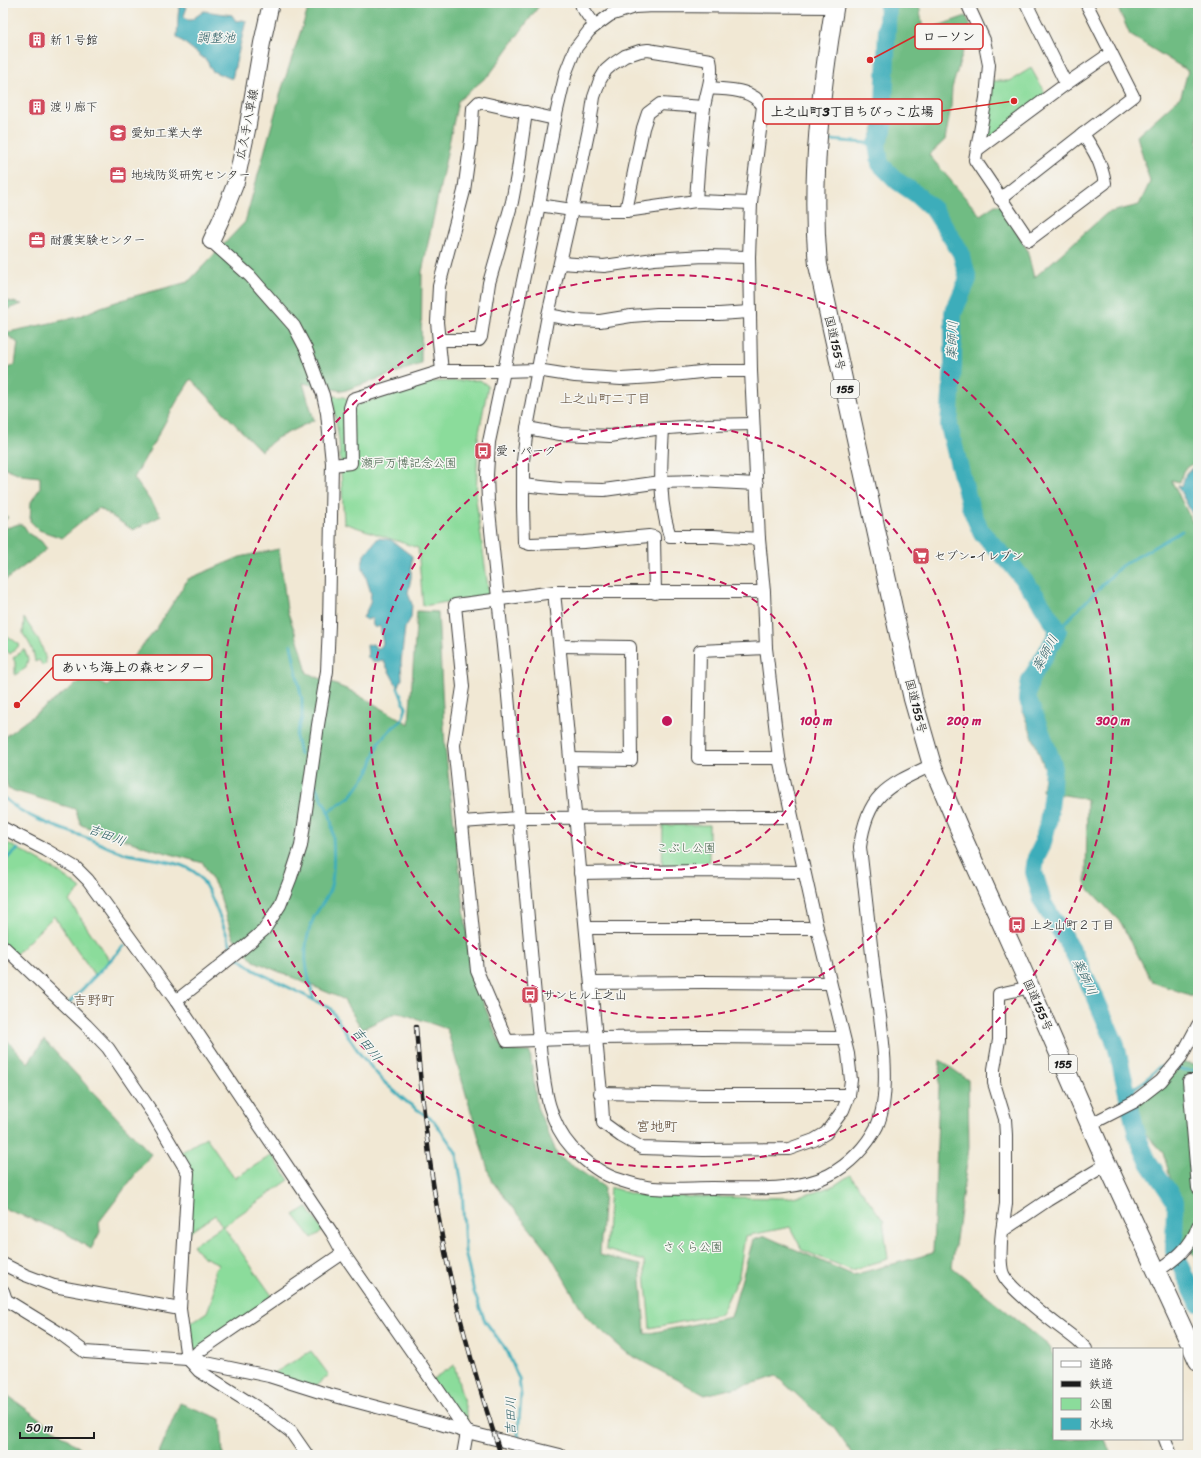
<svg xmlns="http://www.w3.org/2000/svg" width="1201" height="1458" font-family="Sriracha,'Klee One',sans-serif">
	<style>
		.green { fill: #8bdc9b; stroke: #547c5c }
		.forest { fill: #70bc83; stroke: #466c50 }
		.water { fill: #3eadba; stroke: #2d646b }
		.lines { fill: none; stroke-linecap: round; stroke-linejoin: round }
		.stream { stroke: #3eadba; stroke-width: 3 }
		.river { stroke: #3eadba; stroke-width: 18 }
		.minor-casing { stroke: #3c3b38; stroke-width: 14 }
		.major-casing { stroke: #3c3b38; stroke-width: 18 }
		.highway-casing { stroke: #3c3b38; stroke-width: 20 }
		.minor { stroke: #fff; stroke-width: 12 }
		.major { stroke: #fff; stroke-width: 16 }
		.highway { stroke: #fff; stroke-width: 18 }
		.rail-casing { stroke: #1c1c1c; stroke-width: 4.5 }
		.rail { stroke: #f6f6f2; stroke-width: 3; stroke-dasharray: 9; stroke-linecap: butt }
		.ring { fill: none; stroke: #c2185b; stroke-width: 2; stroke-dasharray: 7 5 }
		.labels { text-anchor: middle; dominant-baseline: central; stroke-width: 3; stroke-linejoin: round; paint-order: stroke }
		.shield { fill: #f6f6f2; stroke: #5d5d5c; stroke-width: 1 }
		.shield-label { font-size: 11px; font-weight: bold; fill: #1c1c1c }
		.poi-label { font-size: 12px; fill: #1c1c1c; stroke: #f6f6f2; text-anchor: start }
		.street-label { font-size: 12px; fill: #1c1c1c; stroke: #f6f6f2 }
		.park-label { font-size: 12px; fill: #435f48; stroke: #f6f6f2 }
		.water-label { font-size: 13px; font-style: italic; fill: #2b5d63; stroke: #f6f6f2 }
		.neighbourhood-label { font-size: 13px; fill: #624e3a; stroke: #f6f6f2 }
		.quarter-label { font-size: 14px; fill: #624e3a; stroke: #f6f6f2 }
		.centre { fill: #c2185b; stroke: #f6f6f2; stroke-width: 2 }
		.ring-label { font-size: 12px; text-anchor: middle; font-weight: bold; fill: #c2185b; stroke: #f6f6f2; stroke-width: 3; stroke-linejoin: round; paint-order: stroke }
		.leader { fill: none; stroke: #d62828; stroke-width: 1.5 }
		.callout-dot { fill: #d62828; stroke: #f6f6f2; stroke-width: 1.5 }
		.callout { fill: #f6f6f2; stroke: #d62828; stroke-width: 1.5 }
		.callout-label { font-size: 13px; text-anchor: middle; font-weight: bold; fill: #1c1c1c }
	</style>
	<rect width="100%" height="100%" fill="#f6f6f2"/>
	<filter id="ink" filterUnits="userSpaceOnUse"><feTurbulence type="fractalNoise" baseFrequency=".025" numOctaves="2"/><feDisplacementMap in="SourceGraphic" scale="8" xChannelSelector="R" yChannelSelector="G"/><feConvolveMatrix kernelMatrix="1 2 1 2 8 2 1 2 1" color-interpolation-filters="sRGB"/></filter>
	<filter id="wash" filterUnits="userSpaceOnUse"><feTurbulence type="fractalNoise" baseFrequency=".012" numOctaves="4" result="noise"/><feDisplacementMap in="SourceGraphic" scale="16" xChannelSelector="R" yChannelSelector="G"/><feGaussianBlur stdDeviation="0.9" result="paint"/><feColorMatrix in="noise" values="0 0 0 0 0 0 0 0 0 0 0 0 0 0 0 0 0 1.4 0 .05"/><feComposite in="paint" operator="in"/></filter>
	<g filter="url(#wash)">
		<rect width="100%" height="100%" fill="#f1e8d4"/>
		<g class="green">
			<polygon points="1031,68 1046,95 991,137 984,133 991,81 1010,81"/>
			<polygon points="480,380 488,386 478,438 476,500 489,595 423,606 418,548 344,523 339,441 332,396 344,397 357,405 428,382"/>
			<path d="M 24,618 C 34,633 44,645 46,663 L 43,666 L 39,660 L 35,662 C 34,651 30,643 23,634 Z"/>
			<polygon points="3,635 9,637 20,645 10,654 3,647"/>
			<polygon points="24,649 28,659 26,668 15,675 15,662 13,658"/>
			<polygon points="663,825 709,825 709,871 662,870"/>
			<path d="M 3,841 C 30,855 57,869 81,889 L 69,901 L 110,961 L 95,976 L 54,916 L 14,956 L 3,946 Z"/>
			<polygon points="206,1137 235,1178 272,1155 289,1180 223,1226 275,1300 190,1361 183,1328 207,1312 214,1293 214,1271 219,1264 202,1256 193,1245 222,1226 215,1215 184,1236 188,1173 177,1155"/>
			<polygon points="850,1175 883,1220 888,1259 851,1270 802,1250 790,1227 745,1236 739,1275 721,1314 650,1328 644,1261 606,1250 610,1187 639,1196 787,1198 813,1193 835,1185"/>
			<polygon points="307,1207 323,1231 312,1238 294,1215"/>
			<polygon points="311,1351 329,1375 312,1389 269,1376"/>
			<polygon points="454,1365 467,1414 467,1432 431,1380"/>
		</g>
		<g class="forest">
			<polygon points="310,3 541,3 490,74 458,101 422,272 421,364 343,391 303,383 314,420 277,438 261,451 191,379 177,401 134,478 161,516 133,530 99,508 62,538 39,530 30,521 31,502 40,488 40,477 22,475 3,467 3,370 15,365 18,343 4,333 78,317 101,307 131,297 188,282 245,222 282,88"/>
			<polygon points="895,3 919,3 923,31 966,16 973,31 966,42 952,88 951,106 945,140 929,155 980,215 995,205 1000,205 1027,249 1034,278 1107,213 1139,205 1150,182 1137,136 1181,96 1188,71 1130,35 1116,3 1198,3 1198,445 1196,444 1196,461 1183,471 1180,482 1171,480 1198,533 1198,998 1152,982 1121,923 1086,886 1087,799 1042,791 1045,769 1022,710 1036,677 1061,631 1044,596 990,535 976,508 956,428 955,403 956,315 973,281 964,249 929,198 887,166 870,140 877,118 889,103 893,4"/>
			<polygon points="3,300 22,304 3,311"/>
			<polygon points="3,515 8,517 4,522 6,528 19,524 24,526 29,534 41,541 47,549 3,582"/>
			<polygon points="279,549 287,610 301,649 307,673 351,691 409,724 417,611 438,612 445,747 472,976 503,1050 530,1052 537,1107 558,1156 604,1187 600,1255 640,1265 645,1334 731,1317 753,1240 765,1236 853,1275 933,1253 940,1060 968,1080 969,1148 952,1267 1049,1346 1054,1355 1054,1439 1105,1439 1111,1455 853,1455 834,1428 776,1376 762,1381 705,1395 627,1353 586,1317 550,1254 491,1180 447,1029 398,1012 362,1029 343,999 254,961 233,937 218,890 203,863 149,848 81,825 75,809 8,789 3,768 3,738 87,676 108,686 155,631 188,579 240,557"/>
			<polygon points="3,1036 28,1063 44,1040 151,1154 99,1222 100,1232 91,1249 64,1232 3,1208"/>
			<polygon points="1184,1062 1198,1065 1198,1258 1177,1244 1178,1205 1163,1152 1126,1113 1157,1091"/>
			<polygon points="3,1392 84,1451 122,1455 3,1455"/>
			<polygon points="180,1403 221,1419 223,1455 158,1455"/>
		</g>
		<g class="water">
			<path d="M 180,5 L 187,7 L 184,16 L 188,20 L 191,20 L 204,11 L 232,15 L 236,21 L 243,20 L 246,21 L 232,79 L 212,71 L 207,61 L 177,37 C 178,26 177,15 180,5 Z"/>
			<polygon points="1198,464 1198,525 1177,485 1182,486 1186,473"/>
			<polygon points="378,538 391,540 412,556 411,578 408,593 412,604 411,618 405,628 401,662 402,679 398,688 383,660 373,662 368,658 367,645 373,644 377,649 383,644 380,626 375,628 373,626 372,618 367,620 363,618 370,603 371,593 362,565 364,555"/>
		</g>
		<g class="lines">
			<g class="stream">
				<polyline points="831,140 877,144"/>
				<polyline points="1058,630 1121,566 1182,531"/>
				<polyline points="291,645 302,700 302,718 296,737 300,754"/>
				<path d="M 314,783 C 319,794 326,805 330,816 C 334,829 335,871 331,886 C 329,897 319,907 314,917 C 300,948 306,970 314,1000"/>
				<path d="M 3,797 C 26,819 58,827 87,838 C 100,843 114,851 127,854 C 146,858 183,861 197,874 C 210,886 226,934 233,951"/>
				<polyline points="328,812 351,796 369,771 379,742 391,729 402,720 406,708 398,688"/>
				<polyline points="3,862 18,849"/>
				<polyline points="238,957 254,970 330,1008 360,1054 385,1083 408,1103 434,1121 454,1149 457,1155 462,1186 465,1251 474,1292 485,1321 507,1351 519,1379 521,1396 518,1434 520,1441"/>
				<polyline points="69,1003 124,946"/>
				<polyline points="1176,1069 1198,1071"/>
				<polyline points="1127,1093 1146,1080 1159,1067 1168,1068"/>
				<polyline points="521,1449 522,1453 525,1455"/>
			</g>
			<polyline class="river" points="888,3 883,130 877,144 880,164 897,181 916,194 934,210 961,253 968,279 953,313 953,365 949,426 955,450 970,506 981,532 1011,564 1037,597 1058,630 1055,638 1030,680 1027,698 1039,727 1053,764 1052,792 1048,823 1042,846 1036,858 1034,872 1043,903 1072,950 1092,990 1116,1045 1137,1136 1148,1161 1175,1201 1174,1251 1198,1303"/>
		</g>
	</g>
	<g filter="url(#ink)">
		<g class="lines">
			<defs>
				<g id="minor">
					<polyline points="581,3 582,7 595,26"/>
					<path d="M 967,3 L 984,40 L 989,65 L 986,98 L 975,160 L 1029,240 L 1105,183 C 1101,162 1095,152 1083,134 L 1133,96 L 1086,3"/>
					<polyline points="1026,3 1066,84"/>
					<path d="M 834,7 L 655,6 L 634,7 L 610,15 L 595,26 L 589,31 L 575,49 L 566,72 L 555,119 L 539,205 L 489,442 L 487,475 L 488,501 L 507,685 L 539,1040 C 544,1077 545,1119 572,1148 C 584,1160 598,1172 614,1178 C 626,1182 640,1187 653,1188 C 673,1190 693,1188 712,1188 C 749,1188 796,1192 829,1175 C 849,1165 867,1146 877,1126 C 894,1089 879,1013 874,972 C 869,930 865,889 860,847 C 867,794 887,786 932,765"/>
					<path d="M 709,88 C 728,90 751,88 763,106 L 751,203 L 749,257 L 751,371 L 759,539 L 764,592"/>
					<polyline points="977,150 1066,84 1111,53"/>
					<polyline points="1000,199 1083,134"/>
					<polyline points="539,205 572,210 609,211 626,211 696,201 751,203"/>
					<polyline points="626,211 643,128 648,113 660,104 704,107"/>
					<polyline points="561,263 604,266 654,259 704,256 749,257"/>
					<polyline points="548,315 575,320 600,321 631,316 657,314 719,314 749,312"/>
					<polyline points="440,340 479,340 481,337 489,283 512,202 518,170 526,112"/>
					<polyline points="442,371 437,322 439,286 464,191 471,140 473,108 479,102 555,119"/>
					<polyline points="527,428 560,434 610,436 655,429 709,425 753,424"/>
					<path d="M 663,429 C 661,464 658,501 670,536 L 714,536 L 759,539"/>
					<polyline points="332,465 351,463 350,408 353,399 442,371 504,371 537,370 575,376 621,379 654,377 710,371 751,371"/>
					<polyline points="523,485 560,489 604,490 661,482 697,481 757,484"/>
					<path d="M 554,592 C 565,698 574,805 584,912 C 589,961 593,1010 598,1059 C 599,1080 603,1102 603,1123 L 621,1136 L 642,1148 L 703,1150 L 789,1149 L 814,1140 L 826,1133 L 843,1110 L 849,1095 L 851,1080 L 848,1054 L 817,928 L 779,758 L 766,648 L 764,592 L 554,592 L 455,605 L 463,687 L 454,745 L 477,971 L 507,1041 L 596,1038 L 702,1037 L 844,1038"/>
					<path d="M 655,593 L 654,537 L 649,536 L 584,542 L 530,544 L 524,542 L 523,507 L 523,461 L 527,428 L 548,315 L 572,210 L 590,124 L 594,97 L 600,80 L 606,70 L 613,64 L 625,56 L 640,51 L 648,50 L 710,60 C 714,76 706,92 704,108 C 700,139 698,170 696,201"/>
					<polyline points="560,646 630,647 631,760 570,759"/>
					<polyline points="766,648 700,651 698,758 779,758"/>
					<polyline points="462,822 519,818 791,817"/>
					<polyline points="3,828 46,850 76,868 88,880 176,1001 332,1233 343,1253 417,1359 467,1432 463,1455"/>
					<polyline points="580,873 701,871 804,872"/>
					<polyline points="586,928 817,928"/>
					<polyline points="3,946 86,1025 108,1048 153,1114 188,1173 180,1309 187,1359"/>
					<polyline points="591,983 703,982 830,983"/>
					<polyline points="176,1001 243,948 264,930 280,905 291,877 301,846 318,725 327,671 329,624 332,463 327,413 323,395 306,349 294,326 250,276 211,241"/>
					<polyline points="1198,1081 1189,1081 1198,1188"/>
					<polyline points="600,1093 703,1095 849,1095"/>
					<polyline points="1089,1125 1134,1102 1161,1081 1181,1057 1198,1025"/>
					<polyline points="1002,1231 1006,1204 1006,1135 1005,1119 994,1083 994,1069 999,1040 999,994 1030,987"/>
					<polyline points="3,1264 25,1275 54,1286 180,1309"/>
					<path d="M 1156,1272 C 1174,1260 1191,1248 1198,1226"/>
					<polyline points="3,1291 6,1300 58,1332 85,1352 187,1359 269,1376 320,1392 437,1423 467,1432 560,1455"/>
					<path d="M 1086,1349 L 1078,1341 C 1062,1328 1009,1290 1003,1274 C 999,1265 1001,1240 1002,1231 L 1048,1200 L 1107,1164"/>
					<polyline points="190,1361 198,1352 343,1253"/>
					<polyline points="190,1361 199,1371 269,1415 291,1432 307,1455"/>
					<polyline points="1165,1439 1171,1455"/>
				</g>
				<polyline id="major" points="211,241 223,215 236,182 247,130 262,43 271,3"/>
				<path id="highway" d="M 835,3 C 821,89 810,177 818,265 L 913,699 L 932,765 L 964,840 L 1030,987 L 1107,1164 L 1198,1361"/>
			</defs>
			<use href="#minor" class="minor-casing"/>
			<use href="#major" class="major-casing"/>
			<use href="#highway" class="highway-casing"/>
			<use href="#minor" class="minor"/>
			<use href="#major" class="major"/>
			<use href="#highway" class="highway"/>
			<defs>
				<path id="rail" d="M 416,1027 C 422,1106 431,1185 447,1262 C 461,1327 480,1392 501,1455"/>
			</defs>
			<use href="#rail" class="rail-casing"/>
			<use href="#rail" class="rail"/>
		</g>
	</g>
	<g class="ring">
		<circle cx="667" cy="721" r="149"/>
		<circle cx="667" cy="721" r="297"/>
		<circle cx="667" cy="721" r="446"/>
	</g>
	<defs>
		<symbol id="building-square" viewBox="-11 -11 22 22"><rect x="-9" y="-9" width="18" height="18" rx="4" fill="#d1495b" stroke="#f6f6f2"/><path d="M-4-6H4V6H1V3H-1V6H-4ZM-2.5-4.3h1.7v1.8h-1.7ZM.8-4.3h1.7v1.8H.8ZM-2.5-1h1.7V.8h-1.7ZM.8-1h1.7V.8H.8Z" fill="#fff"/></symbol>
		<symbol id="university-square" viewBox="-11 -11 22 22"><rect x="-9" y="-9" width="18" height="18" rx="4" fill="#d1495b" stroke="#f6f6f2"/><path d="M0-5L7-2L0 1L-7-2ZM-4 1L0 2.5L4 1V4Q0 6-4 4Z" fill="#fff"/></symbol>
		<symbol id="office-square" viewBox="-11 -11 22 22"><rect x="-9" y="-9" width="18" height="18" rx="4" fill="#d1495b" stroke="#f6f6f2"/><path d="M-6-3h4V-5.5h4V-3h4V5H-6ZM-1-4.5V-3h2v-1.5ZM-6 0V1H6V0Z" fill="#fff"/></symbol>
		<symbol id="bus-square" viewBox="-11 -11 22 22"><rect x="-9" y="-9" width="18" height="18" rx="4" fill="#d1495b" stroke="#f6f6f2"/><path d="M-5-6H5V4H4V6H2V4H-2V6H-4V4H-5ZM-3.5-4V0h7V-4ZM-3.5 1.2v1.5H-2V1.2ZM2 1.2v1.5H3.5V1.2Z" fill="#fff"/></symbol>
		<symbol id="supermarket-square" viewBox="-11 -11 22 22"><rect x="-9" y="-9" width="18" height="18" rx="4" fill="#d1495b" stroke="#f6f6f2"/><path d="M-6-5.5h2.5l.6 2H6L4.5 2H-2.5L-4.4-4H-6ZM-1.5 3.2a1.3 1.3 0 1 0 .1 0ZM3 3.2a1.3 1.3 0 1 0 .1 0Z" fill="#fff"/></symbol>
	</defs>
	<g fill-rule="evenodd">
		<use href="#building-square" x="27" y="30" width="20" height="20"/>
		<use href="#building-square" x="27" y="97" width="20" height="20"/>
		<use href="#university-square" x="108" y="123" width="20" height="20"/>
		<use href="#office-square" x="108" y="165" width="20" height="20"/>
		<use href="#office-square" x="27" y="230" width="20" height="20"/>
		<use href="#bus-square" x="473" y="441" width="20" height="20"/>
		<use href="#supermarket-square" x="911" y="546" width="20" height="20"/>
		<use href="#bus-square" x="1007" y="915" width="20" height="20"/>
		<use href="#bus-square" x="520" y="985" width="20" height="20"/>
	</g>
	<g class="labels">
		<g class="shield">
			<rect x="831" y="380" width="28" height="18" rx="3"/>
			<rect x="1049" y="1055" width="28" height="18" rx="3"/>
		</g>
		<g class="shield-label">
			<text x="845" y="389">155</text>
			<text x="1063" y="1064">155</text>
		</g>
		<g class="poi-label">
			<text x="50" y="40">新１号館</text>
			<text x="50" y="107">渡り廊下</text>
			<text x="131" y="133">愛知工業大学</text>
			<text x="131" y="175">地域防災研究センター</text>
			<text x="50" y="240">耐震実験センター</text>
			<text x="496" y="451">愛・パーク</text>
			<text x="934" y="556">セブン-イレブン</text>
			<text x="1030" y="925">上之山町２丁目</text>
			<text x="543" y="995">サンヒル上之山</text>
		</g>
		<g class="street-label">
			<text transform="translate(247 124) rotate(-79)">広久手八草線</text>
			<text transform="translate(835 343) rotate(77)">国道155号</text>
			<text transform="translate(916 706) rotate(76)">国道155号</text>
			<text transform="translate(1038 1005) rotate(66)">国道155号</text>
		</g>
		<g class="park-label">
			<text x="409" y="463">瀬戸万博記念公園</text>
			<text x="686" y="848">こぶし公園</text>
			<text x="693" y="1247">さくら公園</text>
		</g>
		<g class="water-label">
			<text x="216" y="37">調整池</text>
			<text transform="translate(952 340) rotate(-88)">薬師川</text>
			<text transform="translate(1045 653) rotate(-61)">薬師川</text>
			<text transform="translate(107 835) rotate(21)">吉田川</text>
			<text transform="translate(1085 977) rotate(65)">薬師川</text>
			<text transform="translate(367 1044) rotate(53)">吉田川</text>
			<text transform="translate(510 1416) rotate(-90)">吉田川</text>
		</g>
		<g class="neighbourhood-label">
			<text x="605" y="398">上之山町二丁目</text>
		</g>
		<g class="quarter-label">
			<text x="94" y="1000">吉野町</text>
			<text x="657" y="1126">宮地町</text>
		</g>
	</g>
	<circle cx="667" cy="721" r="6" class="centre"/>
	<g class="ring-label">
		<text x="816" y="725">100 m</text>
		<text x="964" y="725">200 m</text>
		<text x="1113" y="725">300 m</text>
	</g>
	<path class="leader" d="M870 60L915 36M1014 101L942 111M17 705L53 667"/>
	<g class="callout-dot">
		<circle cx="870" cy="60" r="4"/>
		<circle cx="1014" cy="101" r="4"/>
		<circle cx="17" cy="705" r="4"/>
	</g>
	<g class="callout">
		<rect x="915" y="24" width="68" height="25" rx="4"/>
		<rect x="763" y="99" width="179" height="25" rx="4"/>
		<rect x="53" y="655" width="159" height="25" rx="4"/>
	</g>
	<g class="callout-label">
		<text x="949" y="41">ローソン</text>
		<text x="852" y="116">上之山町3丁目ちびっこ広場</text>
		<text x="133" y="672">あいち海上の森センター</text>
	</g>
	<rect width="1201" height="1458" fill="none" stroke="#f6f6f2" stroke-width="16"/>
	<rect x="1053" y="1348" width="130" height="92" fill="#f6f6f2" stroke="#9f9f9c"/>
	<rect x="1061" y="1361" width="20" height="6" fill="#ffffff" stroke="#9f9f9c"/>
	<text x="1089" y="1368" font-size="12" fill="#1c1c1c">道路</text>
	<rect x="1061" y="1381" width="20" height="6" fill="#1c1c1c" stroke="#9f9f9c"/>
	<text x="1089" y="1388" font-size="12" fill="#1c1c1c">鉄道</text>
	<rect x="1061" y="1398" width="20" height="12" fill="#8bdc9b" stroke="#9f9f9c"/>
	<text x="1089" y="1408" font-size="12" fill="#1c1c1c">公園</text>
	<rect x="1061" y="1418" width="20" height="12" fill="#3eadba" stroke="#9f9f9c"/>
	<text x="1089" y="1428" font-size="12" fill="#1c1c1c">水域</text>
	<path d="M20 1432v6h74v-6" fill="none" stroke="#1c1c1c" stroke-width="2"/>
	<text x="26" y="1432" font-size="12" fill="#1c1c1c" stroke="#f6f6f2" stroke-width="3" paint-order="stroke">50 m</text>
</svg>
